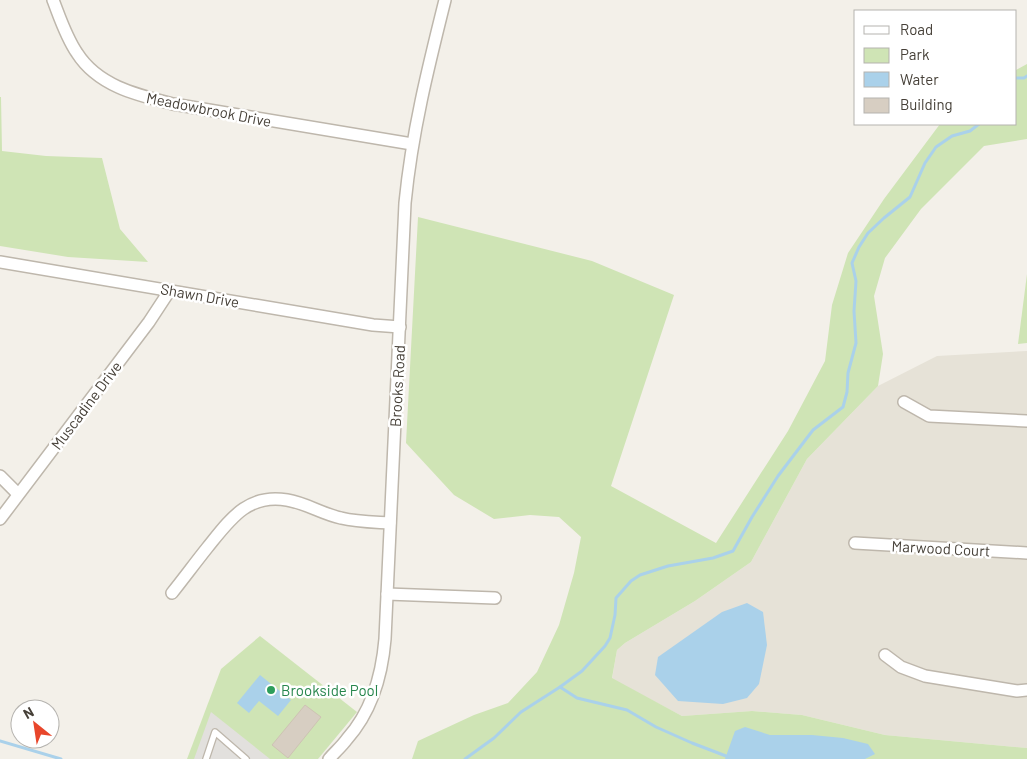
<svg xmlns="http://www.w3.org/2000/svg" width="1027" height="759" font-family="Barlow,sans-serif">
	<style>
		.residential { fill: #e6e2d7 }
		.green { fill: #cfe4b5 }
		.parking { fill: #e2e0dd }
		.water { fill: #aad1ea }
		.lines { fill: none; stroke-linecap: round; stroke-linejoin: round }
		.stream { stroke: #aad1ea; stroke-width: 3 }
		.building { fill: #d7cec2; stroke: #cec3b3 }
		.lane-casing { stroke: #beb7ac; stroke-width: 8 }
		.street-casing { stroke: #beb7ac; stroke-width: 14 }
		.lane { stroke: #fff; stroke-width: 5.5 }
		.street { stroke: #fff; stroke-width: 11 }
		.leisure-dot { fill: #2e9e5b; stroke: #fff; stroke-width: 2 }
		.labels { text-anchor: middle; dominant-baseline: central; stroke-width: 5; stroke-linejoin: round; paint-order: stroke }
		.street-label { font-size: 15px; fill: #464038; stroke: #fff }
		.leisure-label { font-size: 15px; fill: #27864d; stroke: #fff; text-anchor: start }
	</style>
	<rect width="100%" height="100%" fill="#f3f0e9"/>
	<polygon class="residential" points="1027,351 1027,748 885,735 802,715 752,711 682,716 612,679 617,650 625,643 695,601 751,562 807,459 878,386 937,356"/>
	<g class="green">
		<polygon points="1027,64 1027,139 984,146 921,209 885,258 874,296 883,354 878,386 807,459 751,562 695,601 625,643 617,650 612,678 682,716 752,711 802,715 885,735 1027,748 1027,759 412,759 418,741 474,715 508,703 537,672 559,625 574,573 581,537 559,517 530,515 494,519 454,495 406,443 418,217 592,261 674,295 611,486 716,543 788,431 825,361 832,305 848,253 884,199 940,124 1016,124 1016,70"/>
		<polygon points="0,97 1,97 2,151 46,156 102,158 120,229 148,262 68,257 0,246"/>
		<polygon points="1027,274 1027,343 1018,344"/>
		<polygon points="260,636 357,712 318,759 187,759 221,669"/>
	</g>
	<polygon class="parking" points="211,712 270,759 194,759"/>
	<g class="water">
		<polygon points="747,603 763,612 767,645 759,684 747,698 723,704 678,701 655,675 658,657 722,612"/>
		<polygon points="260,675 291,700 278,716 259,701 249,713 237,703"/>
		<polygon points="745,727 770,735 812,735 843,738 868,744 875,754 865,759 725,759 735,731"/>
	</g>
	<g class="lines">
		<g class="stream">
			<polyline points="1016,78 1024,78 1027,76"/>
			<polyline points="560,687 577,698 627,710 656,727 692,743 726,756"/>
			<polyline points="0,741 61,759"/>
			<polyline points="465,759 494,738 521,712 560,687 582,671 605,646 610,638 615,615 616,598 631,581 640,575 668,566 713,558 733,551 752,517 778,476 813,430 843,407 847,392 848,373 856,343 854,311 856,281 852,263 859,247 868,233 884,218 910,197 925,163 936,147 952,136 970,131 979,124"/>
		</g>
	</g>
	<polygon class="building" points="305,705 321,717 288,758 272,745"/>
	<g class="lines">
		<defs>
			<polyline id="lane" points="206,759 215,732 246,759"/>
			<g id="street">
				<path d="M 53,0 C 60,18 66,37 77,53 C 98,86 137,95 173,104 L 412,144"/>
				<polyline points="0,262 373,325 400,327"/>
				<polyline points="904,402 929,416 1027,421"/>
				<polyline points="0,476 18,494"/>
				<polyline points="0,519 149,322 170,290"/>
				<polyline points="855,543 1027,553"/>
				<path d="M 172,593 C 184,578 195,563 207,548 C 229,521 247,493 287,500 C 306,503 322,514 341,518 C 357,522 374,522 390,523"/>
				<polyline points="387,594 495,598"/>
				<polyline points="885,655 901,667 925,676 1017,691 1027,690"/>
				<path d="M 329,759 C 335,752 342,746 347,739 C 372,711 382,675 385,639 L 405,203 C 412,132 428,68 445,0"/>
			</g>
		</defs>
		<use href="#lane" class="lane-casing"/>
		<use href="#street" class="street-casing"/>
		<use href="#lane" class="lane"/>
		<use href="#street" class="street"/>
	</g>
	<circle class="leisure-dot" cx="271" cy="690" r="5"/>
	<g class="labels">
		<g class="street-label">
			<text transform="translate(209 109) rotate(11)">Meadowbrook Drive</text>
			<text transform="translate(200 295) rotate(10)">Shawn Drive</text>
			<text transform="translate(397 386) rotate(-87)">Brooks Road</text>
			<text transform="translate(86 405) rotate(-53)">Muscadine Drive</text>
			<text transform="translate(941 548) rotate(3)">Marwood Court</text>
		</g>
		<g class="leisure-label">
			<text x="281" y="690">Brookside Pool</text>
		</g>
	</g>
	<rect x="854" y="10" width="162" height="115" fill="#ffffff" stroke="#b5b3af"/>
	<rect x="864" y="26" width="25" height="8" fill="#ffffff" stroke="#b5b3af"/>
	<text x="900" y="35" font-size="15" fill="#464038">Road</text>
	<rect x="864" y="48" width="25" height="15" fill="#cfe4b5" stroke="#b5b3af"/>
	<text x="900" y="60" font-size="15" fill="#464038">Park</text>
	<rect x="864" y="72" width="25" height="15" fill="#aad1ea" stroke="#b5b3af"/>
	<text x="900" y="85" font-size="15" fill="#464038">Water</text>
	<rect x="864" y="98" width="25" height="15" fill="#d7cec2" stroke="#b5b3af"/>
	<text x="900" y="110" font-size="15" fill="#464038">Building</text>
	<g transform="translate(35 724) rotate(330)"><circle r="24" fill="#ffffff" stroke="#b5b3af"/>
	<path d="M0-4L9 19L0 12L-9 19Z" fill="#e8462b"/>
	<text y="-8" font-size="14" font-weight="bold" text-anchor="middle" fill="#464038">N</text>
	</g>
</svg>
